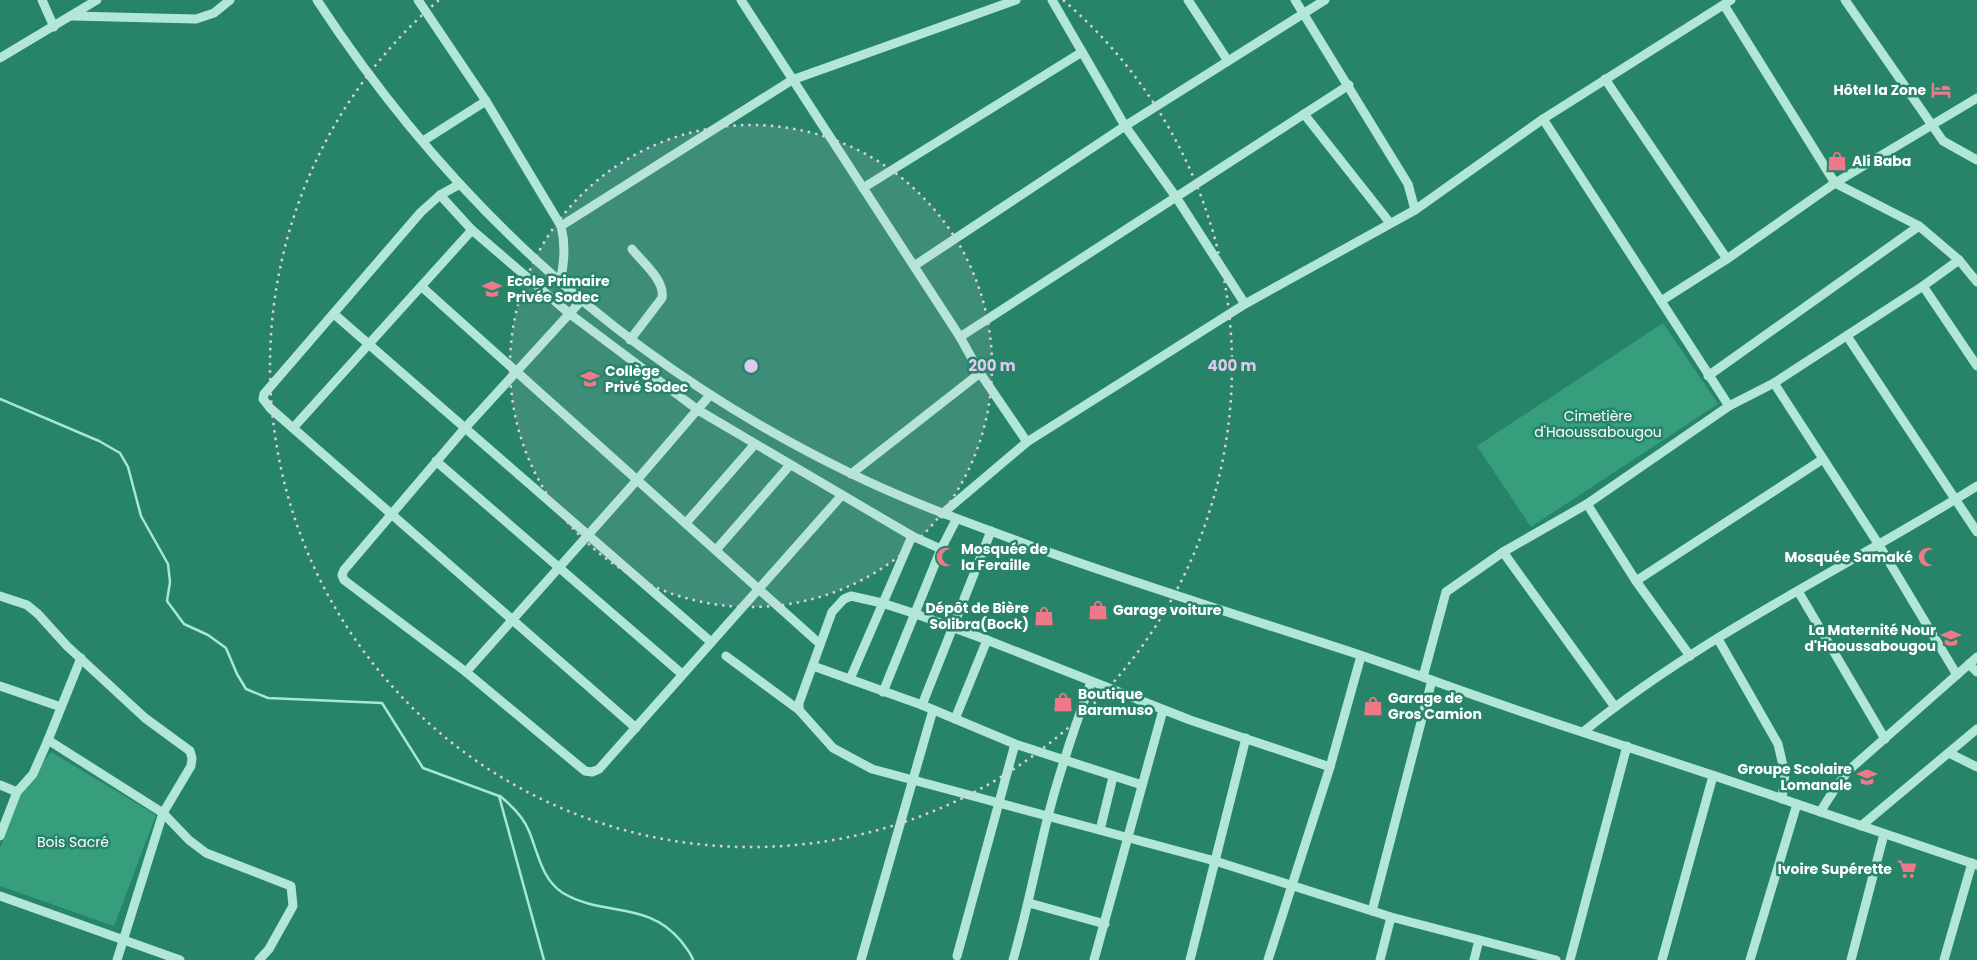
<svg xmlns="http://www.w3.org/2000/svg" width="1977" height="960" font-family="Poppins,sans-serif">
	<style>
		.green { fill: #369e7d }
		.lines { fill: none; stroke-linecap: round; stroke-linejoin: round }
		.stream { stroke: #a7e7d3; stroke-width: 2.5 }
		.minor { stroke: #b2e7d7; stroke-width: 9 }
		.ring { fill: none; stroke: #decaef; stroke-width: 2.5; stroke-dasharray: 2.5 5 }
		.labels { text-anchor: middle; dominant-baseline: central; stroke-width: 5; stroke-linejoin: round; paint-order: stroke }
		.poi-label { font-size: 14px; font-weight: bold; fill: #fff; stroke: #288469; text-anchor: start }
		.park-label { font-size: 14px; fill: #fbfefd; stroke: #288469 }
		.centre { fill: #decaef; stroke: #288469; stroke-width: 2.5 }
		.ring-label { font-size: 15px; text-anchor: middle; font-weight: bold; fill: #decaef; stroke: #288469; stroke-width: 5; stroke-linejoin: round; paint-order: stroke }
	</style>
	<rect width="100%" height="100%" fill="#288469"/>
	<g class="green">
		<polygon points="1663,323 1718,404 1531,527 1477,446"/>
		<polygon points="51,752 156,815 114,926 0,886 0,848 23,788"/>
	</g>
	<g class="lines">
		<g class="stream">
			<polyline points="0,399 99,441 120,453 128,467 141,516 168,564 170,582 167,601 184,624 208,635 226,648 237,674 246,689 268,698 382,703 423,768 499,796 544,960"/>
			<path d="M 500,796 C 511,805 524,818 529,831 C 538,853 542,880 563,893 C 603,917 647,900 681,941 C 685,947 691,953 693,960"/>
		</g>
		<g class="minor">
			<polyline points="42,0 54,27"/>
			<path d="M 317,0 C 451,205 629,366 850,473 C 911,503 974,525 1037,548 C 1143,586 1250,619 1357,654 C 1433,680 1508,708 1585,733 C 1716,776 1847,820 1977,865"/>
			<path d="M 418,0 L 486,101 L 561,226 C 566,246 564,263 560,283"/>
			<polyline points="741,0 960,337 980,373 1027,442"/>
			<polyline points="1052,0 1125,126 1176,197 1245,304"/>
			<polyline points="1188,0 1228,61"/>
			<polyline points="1295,0 1408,184 1415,210"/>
			<polyline points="1845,0 1943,141 1977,160"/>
			<polyline points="1724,5 1835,183 1919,226 1959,260 1977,282"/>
			<polyline points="72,16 196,19 214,13 230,0"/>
			<polyline points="0,58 97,0"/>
			<polyline points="1605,79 1727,259"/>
			<polyline points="1304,114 1390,223"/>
			<polyline points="1543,119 1729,406"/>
			<polyline points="423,141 486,101"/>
			<polyline points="460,184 440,195 421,212 264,394 263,399 270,408 636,728"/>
			<polyline points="863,188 1082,52"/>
			<polyline points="440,195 472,230 570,314 698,410 912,536 941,549"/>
			<polyline points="561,226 792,80 1016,0"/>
			<polyline points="914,266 1125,126 1325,0"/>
			<polyline points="1923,286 1977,366"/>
			<polyline points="422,287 820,644"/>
			<polyline points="581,301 465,428 344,570 342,575 344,580 466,672 585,771 592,772 599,769 842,495"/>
			<polyline points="1661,301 1727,259 1835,183 1977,98"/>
			<polyline points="334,314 711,642"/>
			<polyline points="1847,336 1977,532"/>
			<polyline points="960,337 1349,85"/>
			<path d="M 630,340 L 662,298 C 665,280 643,263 632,249"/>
			<polyline points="1708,376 1919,226"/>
			<polyline points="1774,383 1879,545 1957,675"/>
			<polyline points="293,428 472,230"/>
			<polyline points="436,461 682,674"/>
			<polyline points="851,474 980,373"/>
			<polyline points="1587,504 1636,581 1690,656"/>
			<polyline points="942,514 1027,442 1245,304 1415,210 1543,119 1731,0"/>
			<polyline points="686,523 755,444"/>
			<polyline points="716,550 790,465"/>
			<polyline points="1503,552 1615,707"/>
			<polyline points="1636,581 1823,459"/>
			<polyline points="1798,591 1885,739"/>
			<polyline points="0,596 27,605 38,614 67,646 145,718 190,751 192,758 191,766 163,813 117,960"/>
			<polyline points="1718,639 1778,744 1785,774 1782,799"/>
			<polyline points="726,656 799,710 833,748 872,769 1215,861 1391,917 1556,960"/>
			<polyline points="1969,664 1977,672"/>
			<polyline points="813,666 922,705 1015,744 1142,785"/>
			<polyline points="466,672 637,480 710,395"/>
			<polyline points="1423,677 1446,592 1503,552 1587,504 1729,406 1774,383 1923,286 1959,260"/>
			<polyline points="850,679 912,536"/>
			<polyline points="0,686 61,707"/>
			<polyline points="883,692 941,549 956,520"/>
			<polyline points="922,705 991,531"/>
			<polyline points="799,710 799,703 832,612 844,599 851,596 882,603 916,614 987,640 1190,720 1330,767"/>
			<polyline points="955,719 987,640"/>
			<path d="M 1583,732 C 1704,634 1846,568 1977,486"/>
			<polyline points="48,740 163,813 189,840 206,853 291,886 293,906 269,949 259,960"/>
			<polyline points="1949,753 1977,767"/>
			<polyline points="0,785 17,792"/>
			<polyline points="1820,812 1836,787 1849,770 1977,657"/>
			<polyline points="1861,826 1977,729"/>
			<polyline points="1100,830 1113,777"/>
			<polyline points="0,836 17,792 33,774 48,740 81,658"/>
			<polyline points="0,896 180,960"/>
			<polyline points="1029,903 1105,924"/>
			<polyline points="1372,911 1432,680"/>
			<polyline points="957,956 1015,744"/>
			<polyline points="861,960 933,710"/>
			<path d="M 1013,960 C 1027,912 1036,864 1048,816 C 1060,770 1075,726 1091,682"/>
			<polyline points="1094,960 1163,710"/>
			<polyline points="1190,960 1246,738"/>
			<polyline points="1268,960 1330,767 1361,656"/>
			<polyline points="1380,960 1391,917"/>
			<polyline points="1474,960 1479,940"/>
			<polyline points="1570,960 1627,746"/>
			<polyline points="1662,960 1713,776"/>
			<polyline points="1750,960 1797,804"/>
			<polyline points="1851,960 1884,834"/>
			<polyline points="1944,960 1972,863"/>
		</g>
	</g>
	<circle cx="751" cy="366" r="241" fill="#decaef" fill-opacity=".12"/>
	<g class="ring">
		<circle cx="751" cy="366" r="241"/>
		<path d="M1063 0A481 481 0 1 1 439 0"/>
	</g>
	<defs>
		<symbol id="hotel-bare" viewBox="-9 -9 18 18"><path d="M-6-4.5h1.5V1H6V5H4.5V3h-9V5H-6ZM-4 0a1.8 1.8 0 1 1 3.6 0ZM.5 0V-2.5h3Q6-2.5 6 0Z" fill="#ef798a" stroke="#288469" stroke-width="2.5" paint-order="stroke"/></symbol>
		<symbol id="shop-bare" viewBox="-9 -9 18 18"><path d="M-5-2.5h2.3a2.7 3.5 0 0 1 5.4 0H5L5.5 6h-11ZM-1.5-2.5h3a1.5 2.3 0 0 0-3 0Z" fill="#ef798a" stroke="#288469" stroke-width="2.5" paint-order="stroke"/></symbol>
		<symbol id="school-bare" viewBox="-9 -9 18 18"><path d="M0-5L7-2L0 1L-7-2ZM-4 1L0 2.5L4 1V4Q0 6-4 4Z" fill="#ef798a" stroke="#288469" stroke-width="2.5" paint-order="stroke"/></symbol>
		<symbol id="mosque-bare" viewBox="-9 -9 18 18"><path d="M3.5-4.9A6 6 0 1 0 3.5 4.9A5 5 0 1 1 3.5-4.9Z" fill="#ef798a" stroke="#288469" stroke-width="2.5" paint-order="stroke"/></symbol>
		<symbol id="supermarket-bare" viewBox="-9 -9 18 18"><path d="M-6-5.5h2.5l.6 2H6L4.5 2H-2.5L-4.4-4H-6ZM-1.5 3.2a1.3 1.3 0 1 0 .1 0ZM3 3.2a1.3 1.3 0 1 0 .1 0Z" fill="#ef798a" stroke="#288469" stroke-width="2.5" paint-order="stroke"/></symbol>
	</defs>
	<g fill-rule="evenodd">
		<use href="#hotel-bare" x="1927" y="76" width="28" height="28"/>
		<use href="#shop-bare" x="1823" y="147" width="28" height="28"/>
		<use href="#school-bare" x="478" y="275" width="28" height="28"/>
		<use href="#school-bare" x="576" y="365" width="28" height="28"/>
		<use href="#mosque-bare" x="932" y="543" width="28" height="28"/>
		<use href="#mosque-bare" x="1914" y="543" width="28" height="28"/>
		<use href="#shop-bare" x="1084" y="596" width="28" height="28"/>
		<use href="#shop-bare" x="1030" y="602" width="28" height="28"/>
		<use href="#school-bare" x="1937" y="624" width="28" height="28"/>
		<use href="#shop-bare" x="1049" y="688" width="28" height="28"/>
		<use href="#shop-bare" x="1359" y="692" width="28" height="28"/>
		<use href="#school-bare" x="1853" y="763" width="28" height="28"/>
		<use href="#supermarket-bare" x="1893" y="855" width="28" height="28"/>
	</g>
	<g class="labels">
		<g class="poi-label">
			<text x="1926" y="90" text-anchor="end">Hôtel la Zone</text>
			<text x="1852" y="161">Ali Baba</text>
			<text x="507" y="281">Ecole Primaire<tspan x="507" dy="16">Privée Sodec</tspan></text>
			<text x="605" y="371">Collège<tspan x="605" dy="16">Privé Sodec</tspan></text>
			<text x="961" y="549">Mosquée de<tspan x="961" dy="16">la Feraille</tspan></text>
			<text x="1913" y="557" text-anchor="end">Mosquée Samaké</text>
			<text x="1029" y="608" text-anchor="end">Dépôt de Bière<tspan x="1029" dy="16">Solibra(Bock)</tspan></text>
			<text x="1113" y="610">Garage voiture</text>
			<text x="1936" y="630" text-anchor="end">La Maternité Nour<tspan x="1936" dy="16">d'Haoussabougou</tspan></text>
			<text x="1078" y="694">Boutique<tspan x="1078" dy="16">Baramuso</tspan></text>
			<text x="1388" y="698">Garage de<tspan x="1388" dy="16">Gros Camion</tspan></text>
			<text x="1852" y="769" text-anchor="end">Groupe Scolaire<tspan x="1852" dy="16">Lomanale</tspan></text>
			<text x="1892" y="869" text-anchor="end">Ivoire Supérette</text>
		</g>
		<g class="park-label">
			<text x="1598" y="416">Cimetière<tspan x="1598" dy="16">d'Haoussabougou</tspan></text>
			<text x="73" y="842">Bois Sacré</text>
		</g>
	</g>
	<circle cx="751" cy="366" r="8" class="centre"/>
	<g class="ring-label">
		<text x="992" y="371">200 m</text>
		<text x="1232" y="371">400 m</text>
	</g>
</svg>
